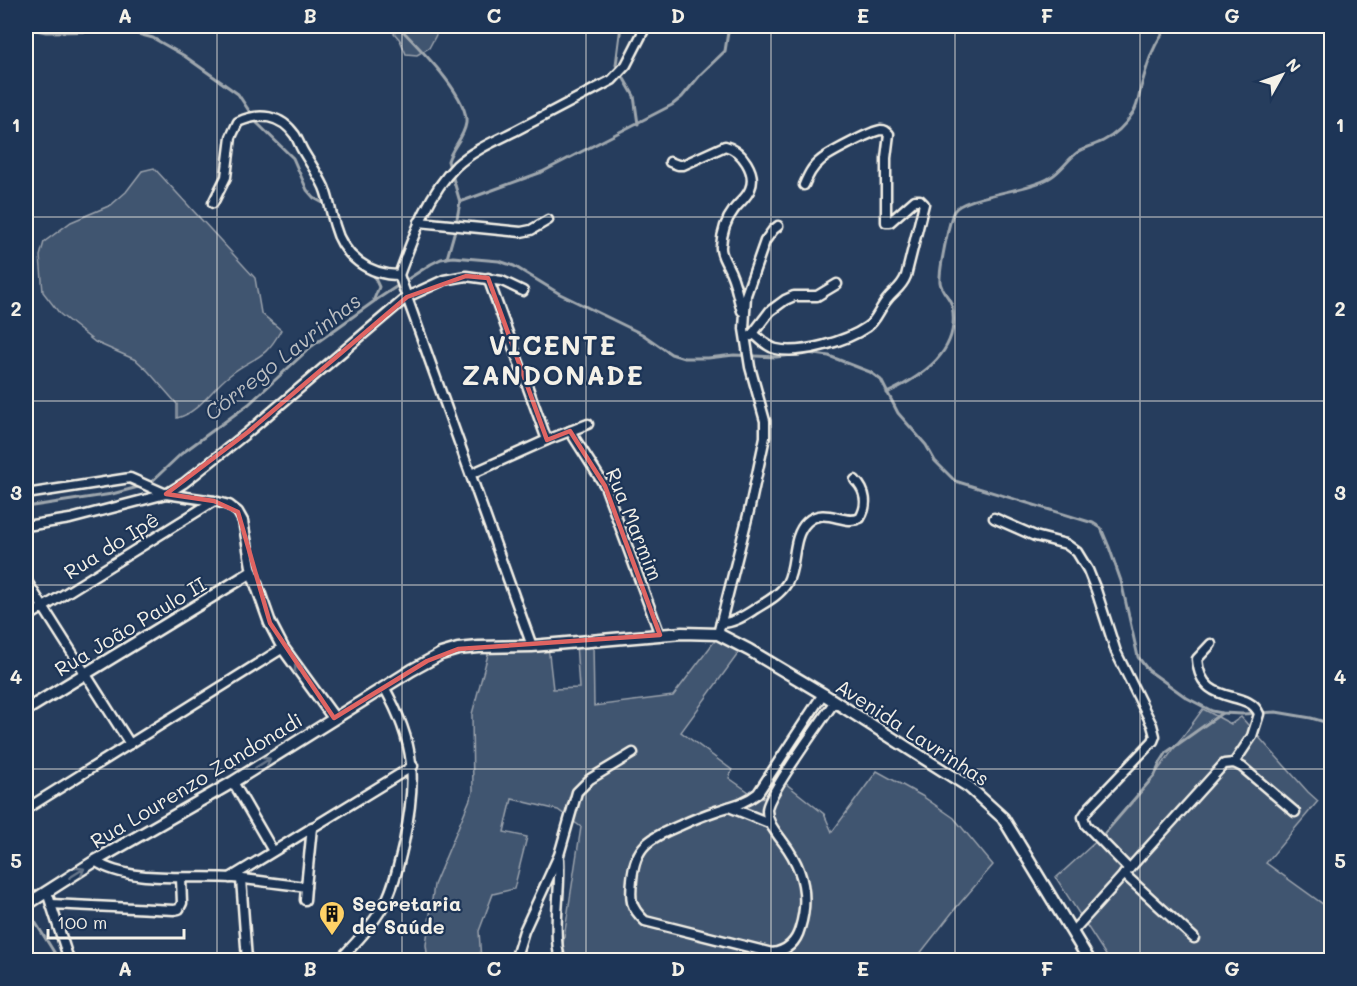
<svg xmlns="http://www.w3.org/2000/svg" width="1357" height="986" font-family="Mali,sans-serif">
	<style>
		.green { fill: #40546f; stroke: #9aa2ac; stroke-width: 1.5 }
		.lines { fill: none; stroke-linecap: round; stroke-linejoin: round }
		.stream { stroke: #9fa7ae; stroke-width: 3 }
		.minor-casing { stroke: #f4f1e8; stroke-width: 13 }
		.tertiary-casing { stroke: #f4f1e8; stroke-width: 15 }
		.minor { stroke: #1d3557; stroke-width: 8 }
		.tertiary { stroke: #1d3557; stroke-width: 10 }
		.oneway { stroke: #68778a }
		.marked { fill: none; stroke: #df6462; stroke-width: 4.5; stroke-linejoin: round }
		.grid { fill: none; stroke: #f4f1e8; stroke-width: 1.5; stroke-opacity: 0.55 }
		.labels { text-anchor: middle; dominant-baseline: central; stroke-width: 4.5; stroke-linejoin: round; paint-order: stroke }
		.street-label { font-size: 20px; fill: #f4f1e8; stroke: #1d3557 }
		.poi-label { font-size: 20px; font-weight: bold; fill: #f4f1e8; stroke: #1d3557; text-anchor: start }
		.water-label { font-size: 21px; font-style: italic; fill: #bcbfc2; stroke: #1d3557 }
		.district-label { font-size: 26px; font-weight: bold; letter-spacing: 1.5px; fill: #f4f1e8; stroke: #1d3557 }
		.neatline { fill: none; stroke: #f4f1e8; stroke-width: 2 }
		.grid-label { font-size: 20px; text-anchor: middle; font-weight: bold; fill: #f4f1e8 }
	</style>
	<rect width="100%" height="100%" fill="#263d5d"/>
	<filter id="ink" filterUnits="userSpaceOnUse"><feTurbulence type="fractalNoise" baseFrequency=".0167" numOctaves="2"/><feDisplacementMap in="SourceGraphic" scale="12" xChannelSelector="R" yChannelSelector="G"/><feConvolveMatrix kernelMatrix="1 2 1 2 8 2 1 2 1" color-interpolation-filters="sRGB"/></filter>
	<g filter="url(#ink)">
		<g class="green">
			<polygon points="388,26 427,26 437,33 429,48 417,55 406,54 400,40"/>
			<path d="M 154,168 L 255,278 L 261,313 L 281,330 C 264,362 253,356 230,375 C 211,389 200,412 177,418 L 177,404 L 148,371 L 136,360 L 95,342 L 60,314 L 43,292 L 40,256 L 44,242 L 71,222 L 111,205 L 126,192 L 142,171 Z"/>
			<polygon points="720,634 743,647 681,732 732,770 729,778 759,799 764,798 774,783 785,783 824,814 832,832 877,771 922,796 954,818 993,865 955,909 915,960 566,960 563,944 581,827 558,810 512,799 504,832 527,837 514,889 493,894 479,931 481,960 428,960 426,945 434,885 473,792 472,714 490,647 548,646 553,689 579,688 576,643 593,642 594,706 673,696"/>
			<polygon points="1203,709 1231,724 1241,717 1308,792 1318,801 1266,863 1331,910 1331,960 1109,960 1056,878 1102,836 1151,780"/>
		</g>
		<g class="lines">
			<g class="stream">
				<path d="M 398,26 C 417,46 469,96 466,123 C 464,138 452,147 448,161 L 460,202 L 455,230 L 447,258"/>
				<polyline points="621,26 616,65 634,96 638,124"/>
				<polyline points="26,28 46,32 127,31 153,38 183,55 238,94 257,123 293,158 307,190 314,198 323,203 328,211"/>
				<polyline points="460,202 542,172 672,105 682,97 701,74 725,51 729,26"/>
				<polyline points="339,229 357,256"/>
				<polyline points="372,272 379,287 374,299 376,300"/>
				<path d="M 887,393 C 923,376 961,351 952,306 C 950,297 941,291 940,282 C 939,270 949,221 954,211 C 963,196 1030,191 1051,177 C 1062,170 1068,159 1078,152 C 1086,147 1095,145 1103,141 C 1115,135 1126,124 1133,113 C 1138,105 1139,96 1141,87 C 1147,66 1153,42 1169,26"/>
				<polyline points="148,485 181,454 249,404 312,346 376,300 431,264 441,259 453,257 499,261 514,266 560,294 642,334 671,354 684,358 708,358 734,355 776,357 808,353 829,356 870,372 881,380 898,413 926,445 935,461 955,481 1093,523 1101,528 1109,547 1121,581 1138,657 1148,670 1187,698 1212,711 1222,713 1242,714 1276,712 1311,718 1332,724"/>
				<polyline points="26,507 112,494 142,486"/>
				<polyline points="1105,833 1155,775 1160,763 1167,752 1222,713"/>
				<polyline points="27,909 59,960"/>
			</g>
			<defs>
				<g id="minor">
					<path d="M 670,162 L 678,165 L 683,165 L 725,146 C 742,150 757,173 750,189 C 747,198 738,203 733,211 C 726,220 722,234 721,246 C 720,254 725,260 728,267 C 736,281 737,296 742,311"/>
					<path d="M 213,203 L 226,177 L 231,137 L 238,122 C 259,112 281,115 295,135 C 298,140 300,146 303,151 C 310,163 318,174 324,187 C 329,199 331,213 335,226 C 343,256 368,275 399,275"/>
					<polyline points="419,222 521,232 531,230 548,220"/>
					<polyline points="399,275 532,646"/>
					<path d="M 399,275 C 413,238 427,195 456,166 C 472,151 495,141 515,131 C 547,114 580,97 612,80 L 626,65 L 646,26"/>
					<polyline points="488,278 547,440"/>
					<path d="M 753,333 C 760,339 767,347 776,349 C 800,355 847,341 867,327 C 876,321 879,310 886,301 C 893,291 901,289 906,276 L 924,204 L 920,200 L 915,200 L 890,222 L 886,222 L 886,158 L 889,134 C 886,131 885,130 881,130 C 872,131 827,154 820,161 C 812,167 808,176 804,185"/>
					<polyline points="751,336 770,311 785,300 794,296 817,296 837,284"/>
					<polyline points="570,431 605,486 660,635"/>
					<polyline points="471,474 547,440 588,424"/>
					<polyline points="26,494 130,478 166,494 184,483 248,432 407,297 444,280 466,276 502,281 523,291"/>
					<polyline points="994,518 1035,536 1066,544 1077,552 1088,570 1096,590 1116,652 1152,725 1155,736 1153,741 1089,808 1083,817 1086,825 1129,869"/>
					<polyline points="26,526 70,519 166,494 214,501 229,505 238,512 243,521 252,572"/>
					<polyline points="26,580 130,744"/>
					<polyline points="26,618 214,501"/>
					<path d="M 721,623 C 734,623 744,616 755,609 C 766,602 780,595 787,583 C 797,565 791,537 807,522 C 825,506 844,526 860,518 C 868,505 866,491 855,480"/>
					<polyline points="718,634 750,507 765,437 765,421 750,367 744,329 746,295 765,241 773,230 778,226"/>
					<path d="M 1211,644 L 1197,659 C 1201,709 1248,687 1259,714 L 1252,736 L 1234,763"/>
					<path d="M 823,694 L 758,793 C 746,803 731,806 716,811 C 704,815 692,820 681,825 C 651,838 635,844 632,880 C 630,900 630,907 645,921 L 772,953 C 787,951 796,943 800,928 C 810,896 803,868 783,842 C 776,832 767,823 767,810 C 767,795 823,719 835,701"/>
					<polyline points="233,782 273,851"/>
					<polyline points="729,807 769,823"/>
					<polyline points="26,809 283,648"/>
					<path d="M 559,859 C 561,892 552,928 560,960"/>
					<path d="M 95,861 C 128,884 193,875 232,878 C 257,880 281,884 306,887 L 305,900"/>
					<polyline points="1124,874 1194,938"/>
					<polyline points="230,878 413,766"/>
					<polyline points="241,879 247,960"/>
					<polyline points="306,887 312,827"/>
					<polyline points="26,889 33,900"/>
					<polyline points="47,892 69,960"/>
					<polyline points="51,904 174,910 179,909 182,903 181,878"/>
					<polyline points="1072,932 1224,764 1234,763 1242,767 1295,812"/>
					<path d="M 339,960 C 356,943 373,925 385,903 C 395,884 399,862 404,842 C 417,779 416,744 384,687"/>
					<polyline points="515,960 524,931 559,855 577,792 590,779 633,753"/>
				</g>
				<g id="tertiary">
					<polyline points="26,710 252,572 270,623 283,648 334,718"/>
					<polyline points="26,905 95,861 233,782 412,670 441,654 458,649 479,647 532,646 682,633 718,634 749,650 823,694 969,787 1003,818 1089,960"/>
				</g>
			</defs>
			<use href="#minor" class="minor-casing"/>
			<use href="#tertiary" class="tertiary-casing"/>
			<use href="#minor" class="minor"/>
			<use href="#tertiary" class="tertiary"/>
		</g>
		<defs><path id="oneway-shaft" d="M-6 0H5M1.5-3L5.5 0L1.5 3" fill="none" stroke-width="1.6" stroke-linecap="round" stroke-linejoin="round" transform="scale(1.5)"/></defs>
		<g class="oneway">
			<use href="#oneway-shaft" transform="translate(300 671) rotate(-126)"/>
			<use href="#oneway-shaft" transform="translate(263 763) rotate(-32)"/>
			<use href="#oneway-shaft" transform="translate(77 873) rotate(-32)"/>
		</g>
	</g>
	<path class="marked" d="M 466,276 L 488,278 L 547,440 L 570,431 L 605,486 L 660,635 L 458,649 L 427,661 L 334,718 L 270,623 L 238,512 L 214,501 L 166,494 L 248,432 L 407,297 Z"/>
	<path class="grid" d="M 217,26 L 217,960M 402,26 L 402,960M 586,26 L 586,960M 771,26 L 771,960M 955,26 L 955,960M 1140,26 L 1140,960M 26,217 L 1332,217M 26,401 L 1332,401M 26,585 L 1332,585M 26,769 L 1332,769"/>
	<defs>
		<symbol id="building-pin" viewBox="-11 -11 22 30"><path d="M0 17L-7.5 6A9.5 9.5 0 1 1 7.5 6Z" fill="#ffd166" stroke="#1d3557"/><path d="M-4-6H4V6H1V3H-1V6H-4ZM-2.5-4.3h1.7v1.8h-1.7ZM.8-4.3h1.7v1.8H.8ZM-2.5-1h1.7V.8h-1.7ZM.8-1h1.7V.8H.8Z" fill="#111"/></symbol>
	</defs>
	<g fill-rule="evenodd">
		<use href="#building-pin" x="317" y="899" width="30" height="40"/>
	</g>
	<g class="labels">
		<g class="street-label">
			<text transform="translate(635 524) rotate(68)">Rua Marmim</text>
			<text transform="translate(111 545) rotate(-32)">Rua do Ipê</text>
			<text transform="translate(130 626) rotate(-31)">Rua João Paulo II</text>
			<text transform="translate(913 732) rotate(33)">Avenida Lavrinhas</text>
			<text transform="translate(196 780) rotate(-31)">Rua Lourenzo Zandonadi</text>
		</g>
		<g class="poi-label">
			<text x="352" y="903">Secretaria<tspan x="352" dy="23">de Saúde</tspan></text>
		</g>
		<g class="water-label">
			<text transform="translate(282 356) rotate(-38)">Córrego Lavrinhas</text>
		</g>
		<g class="district-label">
			<text x="553" y="345">VICENTE<tspan x="553" dy="30">ZANDONADE</tspan></text>
		</g>
	</g>
	<rect width="1357" height="986" fill="none" stroke="#1d3557" stroke-width="66"/>
	<g transform="translate(1282 75) rotate(50)" stroke="#1d3557" stroke-width="4.5" paint-order="stroke">
	<path d="M0-4.5L10 22L0 15L-10 22Z" fill="#f4f1e8"/>
	<text y="-9" font-size="16" font-weight="bold" text-anchor="middle" fill="#f4f1e8">N</text>
	</g>
	<path d="M48 929v9h136v-9" fill="none" stroke="#f4f1e8" stroke-width="3"/>
	<text x="57" y="929" font-size="18" fill="#f4f1e8" stroke="#1d3557" stroke-width="4.5" paint-order="stroke">100 m</text>
	<rect x="33" y="33" width="1291" height="920" class="neatline"/>
	<g class="grid-label">
		<text x="125" y="23">A</text>
		<text x="310" y="23">B</text>
		<text x="494" y="23">C</text>
		<text x="678" y="23">D</text>
		<text x="863" y="23">E</text>
		<text x="1047" y="23">F</text>
		<text x="1232" y="23">G</text>
		<text x="16" y="132">1</text>
		<text x="1340" y="132">1</text>
		<text x="16" y="316">2</text>
		<text x="1340" y="316">2</text>
		<text x="16" y="500">3</text>
		<text x="1340" y="500">3</text>
		<text x="16" y="684">4</text>
		<text x="1340" y="684">4</text>
		<text x="16" y="868">5</text>
		<text x="1340" y="868">5</text>
		<text x="125" y="976">A</text>
		<text x="310" y="976">B</text>
		<text x="494" y="976">C</text>
		<text x="678" y="976">D</text>
		<text x="863" y="976">E</text>
		<text x="1047" y="976">F</text>
		<text x="1232" y="976">G</text>
	</g>
</svg>
